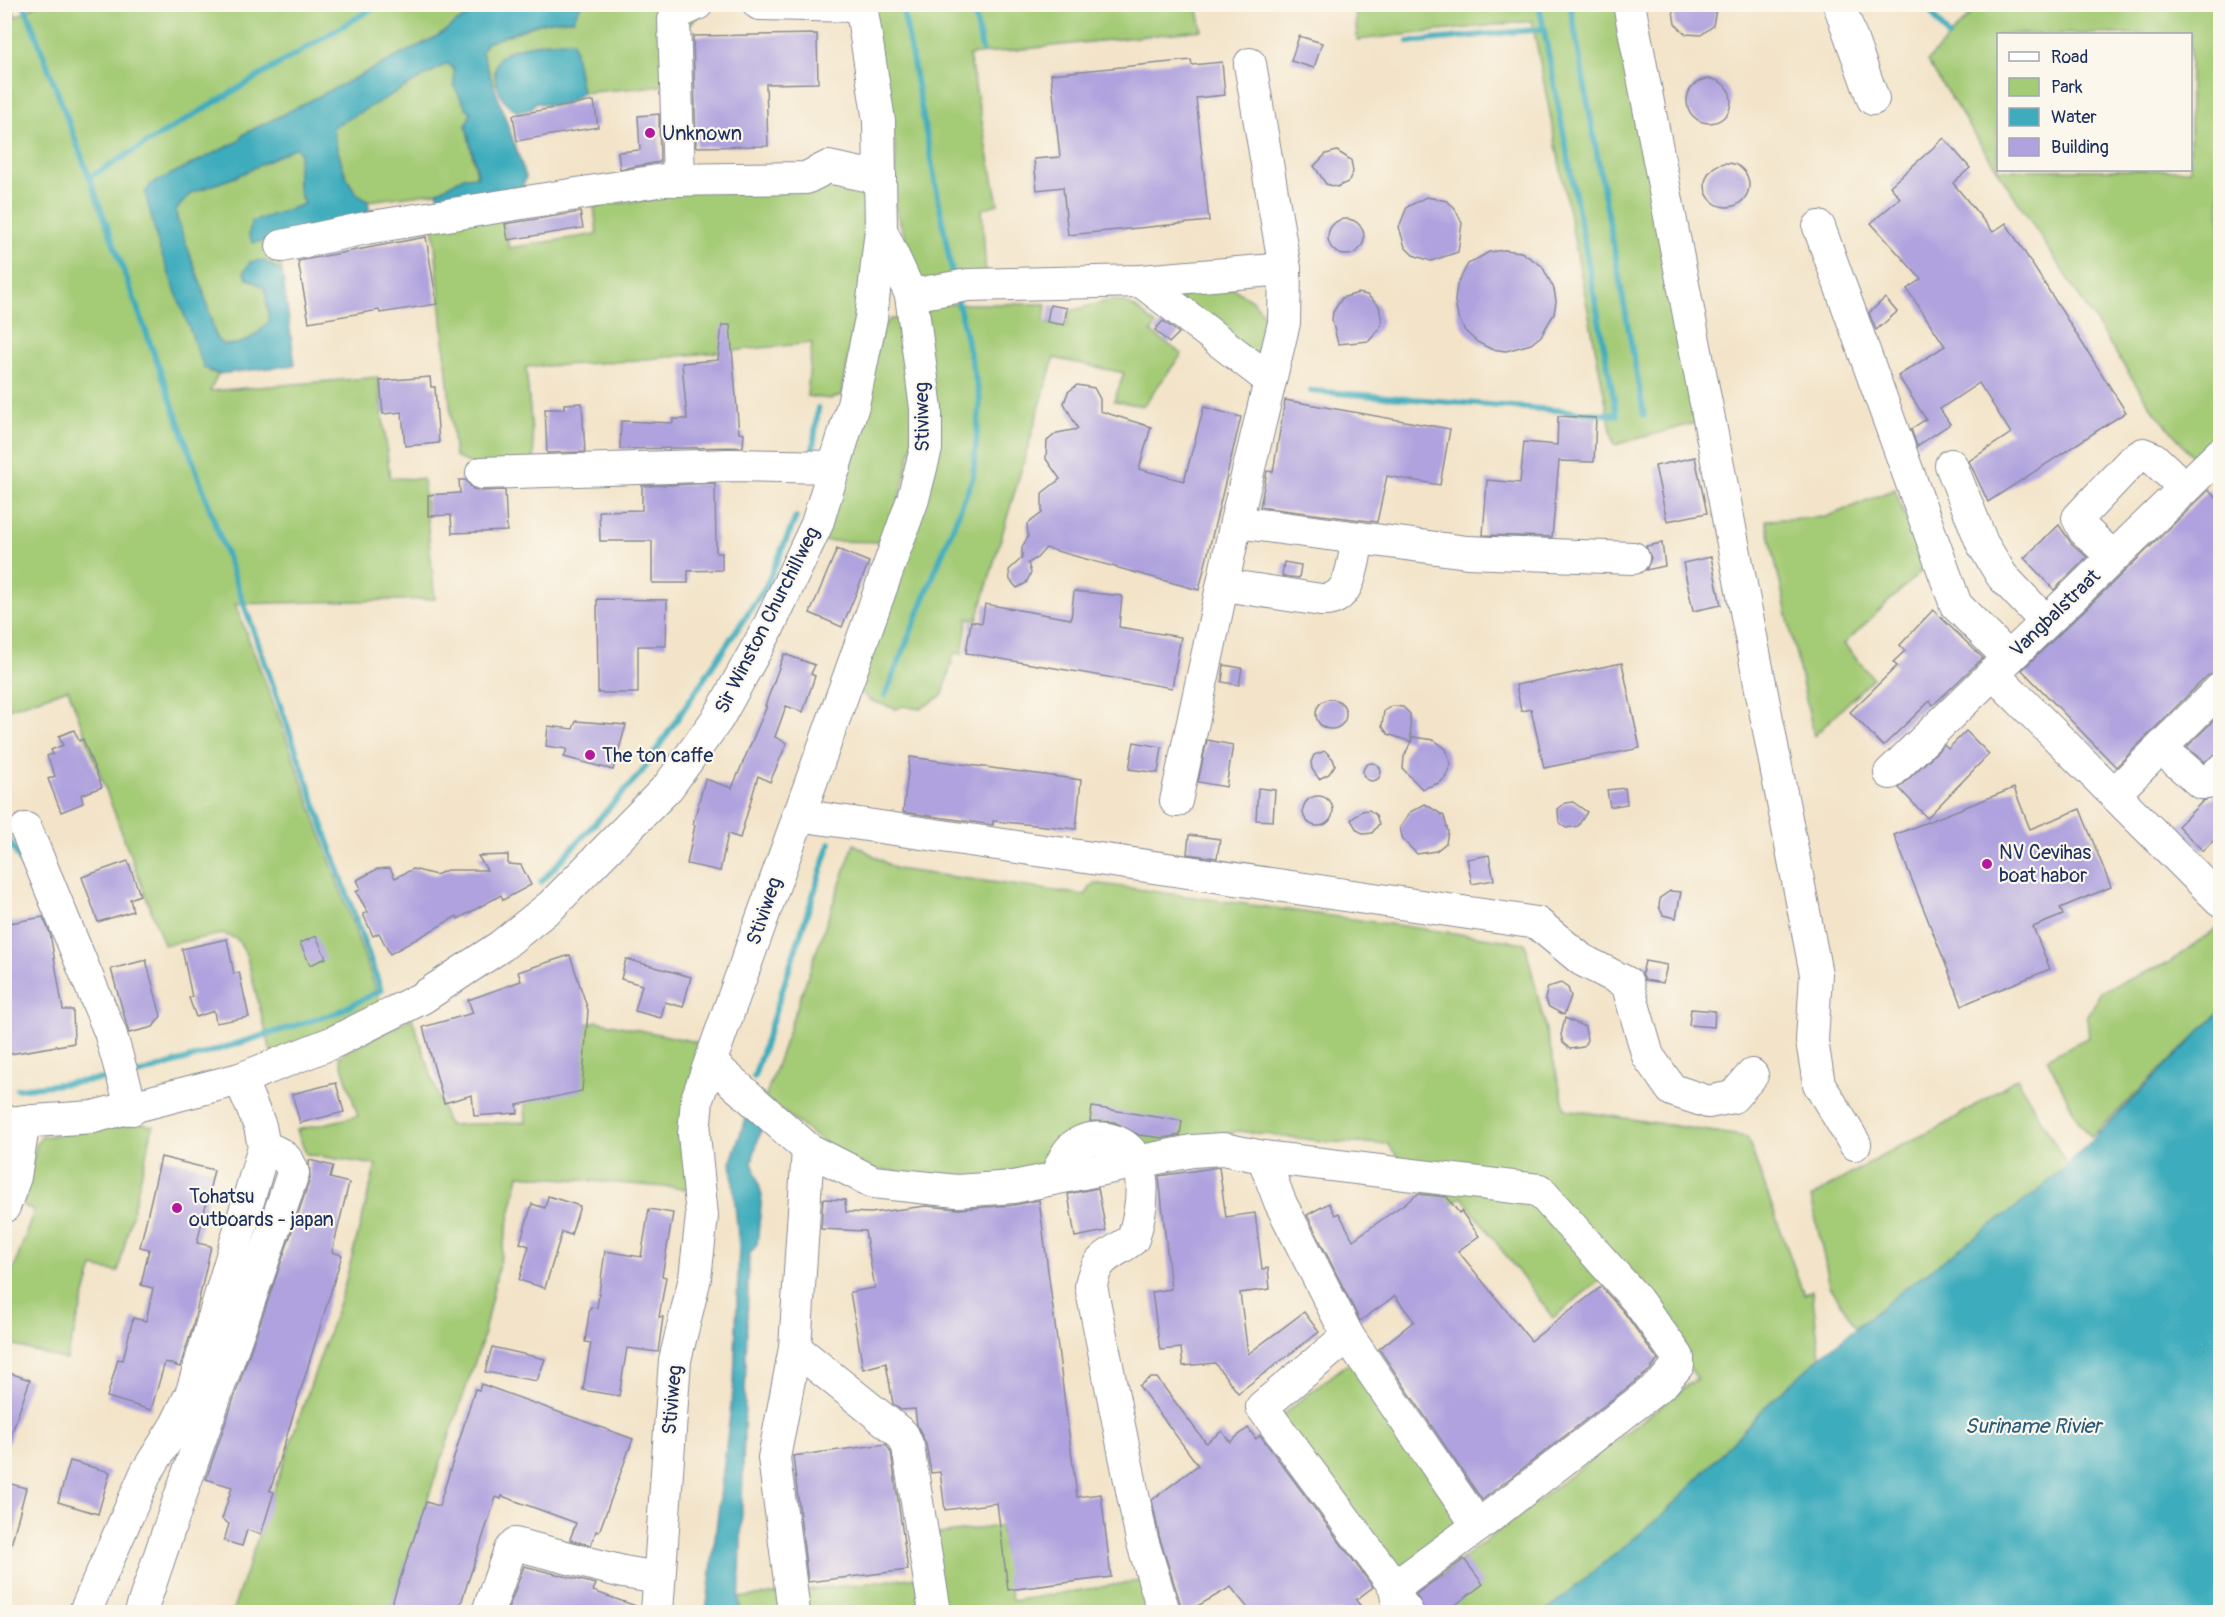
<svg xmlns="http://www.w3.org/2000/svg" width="2225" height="1617" font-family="Pangolin,sans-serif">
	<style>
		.green { fill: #a4cb76; stroke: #607d6a; stroke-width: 1.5; fill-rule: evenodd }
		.water { fill: #3eacbc; stroke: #2c6e8d; stroke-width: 1.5 }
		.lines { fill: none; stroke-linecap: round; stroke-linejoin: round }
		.stream { stroke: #3eacbc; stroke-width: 6 }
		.building { fill: #afa2de }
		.minor-casing { stroke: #878a94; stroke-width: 34 }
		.minor { stroke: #fff; stroke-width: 32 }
		.poi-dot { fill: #b5179e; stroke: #fbf7ec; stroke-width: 2 }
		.labels { text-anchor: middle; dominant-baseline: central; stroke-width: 4.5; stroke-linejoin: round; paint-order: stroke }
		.poi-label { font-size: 20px; fill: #1b2f5e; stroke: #fbf7ec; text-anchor: start }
		.street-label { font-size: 20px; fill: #1b2f5e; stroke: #fbf7ec }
		.water-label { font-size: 21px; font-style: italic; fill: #275b7f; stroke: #fbf7ec }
	</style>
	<rect width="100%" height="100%" fill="#fbf7ec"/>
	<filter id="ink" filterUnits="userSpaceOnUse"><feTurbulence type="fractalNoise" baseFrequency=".0167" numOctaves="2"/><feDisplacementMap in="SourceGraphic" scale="12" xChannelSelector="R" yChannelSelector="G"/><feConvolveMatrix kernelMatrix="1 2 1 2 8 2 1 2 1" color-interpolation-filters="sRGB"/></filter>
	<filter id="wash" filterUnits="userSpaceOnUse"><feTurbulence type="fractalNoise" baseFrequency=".008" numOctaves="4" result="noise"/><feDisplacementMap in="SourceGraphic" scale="24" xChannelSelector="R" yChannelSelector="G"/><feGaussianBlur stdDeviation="1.35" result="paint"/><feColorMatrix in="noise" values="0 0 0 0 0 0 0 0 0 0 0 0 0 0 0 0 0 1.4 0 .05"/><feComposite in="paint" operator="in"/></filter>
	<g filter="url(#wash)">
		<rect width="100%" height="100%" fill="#f3e4c9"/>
		<g class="green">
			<polygon points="39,4 495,5 462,19 436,37 244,134 239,141 151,184 210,372 218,374 210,391 378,377 390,478 423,479 435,599 235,604 279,718 382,1006 272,1056 246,954 237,939 223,934 164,945 68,689 5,710 4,5 11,5 16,17"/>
			<path d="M 581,5 L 714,5 C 677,26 677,47 668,85 L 582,93 L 573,41 L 544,42 L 507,51 L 494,72 L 497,84 L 493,83 L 482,52 L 486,43 L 548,21 L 573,20 Z"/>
			<polygon points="870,5 1197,5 1202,30 969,55 998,204 982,209 986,278 920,282 893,201 896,152"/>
			<polygon points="1355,5 1619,5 1703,421 1614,445 1532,21 1357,40"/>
			<path d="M 1979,5 L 2220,5 L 2220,442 L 2199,464 L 2150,406 L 1927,61 ZM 1998,34 L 2190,34 L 2190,170 L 1998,170 Z"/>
			<path d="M 448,63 L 454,70 L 471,112 L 466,126 L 477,176 L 464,177 L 437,192 L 368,201 C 344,192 339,150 331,128 Z"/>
			<path d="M 296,147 L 300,153 C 297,172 296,186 304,205 L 251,222 L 251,233 L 277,240 L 282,272 L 275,267 L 247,278 L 265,288 L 269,321 C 257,336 242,348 222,344 L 216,338 L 203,290 L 177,219 L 176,210 L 191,193 L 235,177 Z"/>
			<polygon points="830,175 866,191 865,260 842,395 830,399 807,396 812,343 616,362 526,367 535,464 479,467 455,457 433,224 502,212 509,248 597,234 594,206 656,199 656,187"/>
			<polygon points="1180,288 1232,288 1252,300 1261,310 1268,327 1265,362 1175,295"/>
			<path d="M 1111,300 C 1131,301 1141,312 1156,325 L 1151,332 L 1182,354 L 1143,406 L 1114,401 L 1124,373 L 1054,358 L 977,620 L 968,618 L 962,654 L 954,653 L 943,695 L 920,709 L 903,706 L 896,709 L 869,700 L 857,687 L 927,484 L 926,312 L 935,304 L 1046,304 L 1044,323 L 1066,327 L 1070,311 Z"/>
			<polygon points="891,319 900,319 919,417 889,542 822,541 884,325"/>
			<polygon points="1895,489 1924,568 1844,644 1873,678 1814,736 1766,520 1826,517"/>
			<polygon points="854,844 896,869 1085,895 1094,883 1525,943 1565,1109 1747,1137 1804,1295 1812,1290 1820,1357 1767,1405 1666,1512 1545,1612 1395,1612 1394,1611 1697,1378 1615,1268 1553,1318 1462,1197 1440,1212 1388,1144 1330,1142 1238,1131 1007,1182 857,1168 765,1098"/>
			<polygon points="2220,926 2220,1012 2091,1137 2078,1120 2047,1058 2089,1037 2087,1018 2101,991 2168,963"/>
			<polygon points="412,1018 448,1125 526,1122 521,1045 597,1021 706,1044 690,1189 519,1175 482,1341 389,1612 232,1612 343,1291 376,1165 306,1154 297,1130 358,1116 339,1056"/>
			<polygon points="2017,1078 2067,1165 2034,1194 1856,1327 1830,1286 1811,1197 1898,1147 1946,1124"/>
			<polygon points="139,1123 153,1126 118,1272 93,1267 66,1360 5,1343 5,1295 34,1210 23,1206 36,1145 41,1137"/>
			<polygon points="1352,1360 1466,1523 1390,1577 1276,1420"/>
			<polygon points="1000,1526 1012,1601 1145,1580 1156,1612 740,1612 739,1598 918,1577 915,1537"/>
		</g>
		<g class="water">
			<path d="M 495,5 L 581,5 L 573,20 C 543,17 514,34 486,43 L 482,52 L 526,177 L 523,185 L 512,199 L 445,207 L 437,192 L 464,177 L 477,177 L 478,173 L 466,126 L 471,112 L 466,108 L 454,86 L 454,70 L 448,63 L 332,128 C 339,150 344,192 368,201 L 371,222 L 253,243 L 249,235 L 251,222 L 304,204 C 296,186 297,172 300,153 L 296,147 L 235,177 L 191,193 L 176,210 L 177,219 L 203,290 L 216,338 L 222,344 C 242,348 257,336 269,321 L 265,288 L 247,278 L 244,272 L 250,262 L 263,260 L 282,272 L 295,365 L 218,374 L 204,368 L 159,247 L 145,193 L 151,184 L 239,141 L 244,134 L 436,37 L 462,19 Z"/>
			<path d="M 559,41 L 573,41 L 582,93 C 568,105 554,109 536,102 L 531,109 L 518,112 C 498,102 489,75 500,56 L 528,45 Z"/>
			<polygon points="2220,1012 2220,1612 1545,1612 1666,1512 1767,1405 1820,1357 1903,1290 2034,1194 2067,1165"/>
			<polygon points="746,1117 762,1126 752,1161 762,1195 757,1245 749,1254 739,1612 706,1612 734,1382 739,1247 731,1161"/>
		</g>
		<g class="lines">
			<g class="stream">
				<path d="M 24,4 C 149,331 264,661 381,990 L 336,1013 L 139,1074"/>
				<polyline points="902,4 953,278"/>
				<polyline points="973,4 982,50"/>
				<polyline points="1570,4 1644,415"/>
				<polyline points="1925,4 1949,37"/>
				<polyline points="1409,42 1544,29"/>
				<polyline points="90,177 380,4"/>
				<polyline points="1311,391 1617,415 1539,4"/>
				<polyline points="812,457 818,408"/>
				<polyline points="885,696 973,477 980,399 957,297"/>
				<polyline points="4,831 30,878"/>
				<polyline points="541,882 641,773 766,586 796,517"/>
				<polyline points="754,1077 830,843"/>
				<polyline points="17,1089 111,1078 110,1075"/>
			</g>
		</g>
		<g id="blocks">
			<g class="building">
				<polygon points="1672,4 1717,4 1713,26 1701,35 1686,34 1675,24"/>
				<polygon points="817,34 818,83 766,84 768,146 696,147 693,36"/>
				<polygon points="1299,36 1322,43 1314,68 1291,61"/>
				<polygon points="1191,60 1192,65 1222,62 1225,95 1196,98 1209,221 1068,235 1063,187 1037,190 1034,159 1060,157 1051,74"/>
				<circle cx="1709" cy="101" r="22"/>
				<polygon points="594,101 598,127 517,141 513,115"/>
				<polygon points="659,114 660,162 620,169 618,152 640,150 638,116"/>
				<polygon points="1944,138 1970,168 1953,183 1993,232 2006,223 2126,412 1988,502 1969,461 2011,433 1979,383 1940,409 1950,424 1917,446 1911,429 1926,419 1898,376 1945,346 1907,289 1921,279 1871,223 1900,198 1890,186"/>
				<polygon points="1337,151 1351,160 1353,172 1348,182 1337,187 1326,184 1314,166 1326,154"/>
				<circle cx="1727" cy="185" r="22"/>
				<polygon points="1426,197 1447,201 1454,207 1462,223 1458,252 1431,261 1413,255 1405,247 1399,227 1407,207"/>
				<polygon points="580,212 583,228 508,240 505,224"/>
				<circle cx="1346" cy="237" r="18"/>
				<polygon points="426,237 437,304 380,313 379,310 309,322 298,261"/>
				<polygon points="1505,250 1521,252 1542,266 1554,289 1556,301 1554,314 1541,336 1531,344 1506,351 1491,349 1477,342 1465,331 1458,317 1455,301 1457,285 1468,264 1489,252"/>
				<polygon points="1358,293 1367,295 1379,306 1382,322 1379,329 1369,341 1338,344 1332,320 1333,312 1342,298"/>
				<polygon points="1885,298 1897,312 1876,330 1869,313"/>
				<polygon points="1050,305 1067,308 1064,325 1047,322"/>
				<polygon points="1163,321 1179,333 1169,343 1155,330"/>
				<polygon points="722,325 730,325 739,433 744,433 743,447 620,449 621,421 673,423 673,419 687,419 682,363 718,360"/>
				<polygon points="430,377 431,387 435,387 439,443 405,446 402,412 383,414 380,381"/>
				<polygon points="1077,385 1094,388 1100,399 1100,411 1151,427 1139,469 1184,481 1204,407 1241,417 1199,590 1046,548 1037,558 1028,563 1031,573 1026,583 1017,588 1010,580 1009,570 1022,558 1022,547 1028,537 1027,524 1042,513 1042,493 1060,479 1046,459 1047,441 1057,433 1078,429 1064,403 1068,392"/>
				<polygon points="1285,400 1450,429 1440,485 1387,476 1377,522 1260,507 1267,471 1273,472"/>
				<polygon points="582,403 585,452 547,453 545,409 564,409 564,404"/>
				<polygon points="1558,416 1596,418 1594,462 1559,461 1552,537 1483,535 1487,480 1520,483 1524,442 1557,445"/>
				<polygon points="1695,457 1707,513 1667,521 1655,466"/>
				<polygon points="459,480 466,480 473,489 482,491 505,490 507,531 452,533 451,515 428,516 428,495 460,493"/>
				<polygon points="715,483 716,553 722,553 722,570 688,571 688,583 652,583 652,541 600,541 599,511 642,510 642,486"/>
				<polygon points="2209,490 2220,501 2220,672 2207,676 2116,767 2022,670"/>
				<polygon points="2059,525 2071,543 2087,557 2054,590 2024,558"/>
				<polygon points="1662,543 1665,566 1646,570 1651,558 1646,546"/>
				<polygon points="837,549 869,562 842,627 810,613"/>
				<polygon points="1711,557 1721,605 1693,611 1683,563"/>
				<polygon points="1284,562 1301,565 1299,578 1282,576"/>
				<polygon points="1074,591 1122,596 1119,627 1181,637 1172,688 966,653 971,621 982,623 985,604 1071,619"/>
				<polygon points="597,599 667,600 666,646 638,646 638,693 598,693"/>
				<polygon points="1933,610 1983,658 1933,705 1930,701 1883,746 1850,712 1897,666 1893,662 1905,651 1900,645"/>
				<polygon points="784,654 815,665 811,674 815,676 803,712 786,706 775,737 787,743 770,782 758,776 740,838 728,834 720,871 687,864 695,825 693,824 705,779 732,788 767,706 765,706"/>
				<polygon points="1622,663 1640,748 1544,768 1531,709 1521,711 1516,685"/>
				<polygon points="1224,665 1242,668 1239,685 1222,682"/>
				<circle cx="1331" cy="714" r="15"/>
				<polygon points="1392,706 1403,707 1410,714 1411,742 1388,734 1382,726 1384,711"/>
				<polygon points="2220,714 2220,754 2204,762 2187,747"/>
				<polygon points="576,721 626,725 613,770 564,757 567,749 546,746 548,726 573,729"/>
				<polygon points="74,730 79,741 83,739 102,787 81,795 83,803 61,812 48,779 55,776 47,756 53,754 51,750 63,745 59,736"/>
				<polygon points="1966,731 1989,754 1927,818 1899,788 1944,745 1948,749"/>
				<polygon points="1413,737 1434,740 1446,749 1451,764 1445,778 1439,783 1422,789 1403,769 1404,757"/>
				<polygon points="1207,740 1233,745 1226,787 1198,782"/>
				<polygon points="1134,742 1162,747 1158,773 1129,769"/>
				<polygon points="1325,751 1333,759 1335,765 1329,774 1319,779 1312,769 1311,762 1314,755"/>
				<polygon points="910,757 1081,780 1076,829 993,821 993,825 903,812"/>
				<circle cx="1372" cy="772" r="9"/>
				<polygon points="1258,788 1275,790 1273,821 1256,820"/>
				<polygon points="1625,788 1627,804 1610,807 1607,790"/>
				<polygon points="2014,788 2030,829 2080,809 2111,887 2060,908 2063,915 2033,927 2050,969 1962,1005 1894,835"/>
				<polygon points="2220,795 2220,834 2203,851 2178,826 2203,801"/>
				<circle cx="1318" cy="811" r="15"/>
				<polygon points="1573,802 1587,812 1578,826 1566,828 1559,822 1558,809 1565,803"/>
				<polygon points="1425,804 1444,816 1448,832 1446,843 1436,851 1417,854 1403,840 1400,828 1410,812"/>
				<polygon points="1369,810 1376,815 1379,824 1372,833 1364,834 1357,830 1351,820 1362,811"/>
				<polygon points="1189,835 1220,839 1217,858 1187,854"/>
				<polygon points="508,855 508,864 521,865 531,885 503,900 501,895 458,919 457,916 390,954 379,933 373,936 363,914 368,912 356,892 361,889 357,880 377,869 390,868 395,878 413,869 436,875 447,870 487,870 478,856"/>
				<polygon points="1489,855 1494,880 1472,884 1467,859"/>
				<polygon points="128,861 140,895 130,899 133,911 98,922 82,877"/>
				<polygon points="1670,891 1681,892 1676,918 1663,915 1659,907 1660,898"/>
				<polygon points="43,917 50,933 63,1010 73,1010 74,1043 4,1055 4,924"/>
				<polygon points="316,936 326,958 310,965 300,943"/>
				<polygon points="227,939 234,974 239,972 249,1017 216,1023 214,1011 196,1017 189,998 192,997 182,949"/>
				<polygon points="570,955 588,1010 582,1091 517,1105 518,1113 474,1116 472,1095 444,1103 423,1027 473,1013 468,1000 521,981 518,972"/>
				<polygon points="626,959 691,977 683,1007 665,1002 661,1018 635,1011 642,985 621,979"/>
				<polygon points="146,960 161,1016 153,1027 129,1033 111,969"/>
				<polygon points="1645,961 1667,965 1663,983 1645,980 1642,974"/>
				<polygon points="1561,983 1568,988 1571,996 1564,1015 1549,1007 1545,999 1548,987"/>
				<polygon points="1691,1009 1715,1011 1714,1027 1689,1025"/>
				<polygon points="1565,1018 1585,1027 1587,1040 1583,1047 1570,1049 1563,1043 1561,1035"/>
				<polygon points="336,1083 344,1112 300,1123 292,1094"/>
				<polygon points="1092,1107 1182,1121 1180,1135 1163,1138 1139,1135 1114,1122 1090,1121"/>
				<polygon points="161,1157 214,1170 197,1243 211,1246 193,1326 180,1367 165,1362 151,1410 107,1397 118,1359 123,1360 133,1318 146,1321 153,1288 141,1285 149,1249 140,1247"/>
				<polygon points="309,1160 333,1166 330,1178 349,1183 332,1252 342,1255 270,1491 274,1492 261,1534 247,1530 242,1546 224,1541 229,1524 222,1519 232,1487 206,1479 310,1179"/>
				<polygon points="1219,1167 1226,1217 1255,1213 1262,1269 1268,1268 1270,1289 1240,1293 1248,1354 1304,1312 1319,1332 1238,1393 1215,1363 1183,1366 1181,1348 1160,1350 1152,1292 1171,1289 1159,1176"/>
				<polygon points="1098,1188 1106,1231 1075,1237 1068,1194"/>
				<polygon points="1418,1194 1447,1197 1459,1213 1461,1211 1479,1236 1458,1251 1531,1341 1601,1287 1623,1311 1658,1360 1650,1370 1482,1500 1379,1349 1414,1321 1395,1296 1360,1321 1307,1215 1329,1203 1335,1215 1339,1213 1353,1240"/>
				<polygon points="548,1196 580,1206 571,1235 562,1232 545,1288 519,1280 529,1246 520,1243 532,1204 545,1208"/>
				<polygon points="823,1199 845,1200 846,1212 871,1213 926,1206 958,1209 1014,1205 1039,1200 1077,1497 1101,1494 1111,1577 1008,1590 997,1503 945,1510 940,1472 931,1473 926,1444 917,1425 915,1409 901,1410 893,1404 886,1363 863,1369 850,1292 875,1288 865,1231 821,1229"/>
				<polygon points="649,1209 673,1213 662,1276 666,1277 659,1317 663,1317 658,1352 627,1348 619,1396 583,1390 591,1343 585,1342 590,1307 597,1308 605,1251 641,1257"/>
				<polygon points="492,1347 545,1359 537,1381 485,1372"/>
				<polygon points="4,1371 30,1380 7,1447 4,1446"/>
				<polygon points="1150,1378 1157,1378 1206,1443 1222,1431 1230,1442 1248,1428 1256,1439 1260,1435 1373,1587 1356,1600 1365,1612 1251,1612 1231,1587 1187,1612 1183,1612 1159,1536 1152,1500 1198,1465 1139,1386"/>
				<polygon points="481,1384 633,1439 599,1532 596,1531 591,1545 574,1541 570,1539 576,1523 502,1496 501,1499 496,1497 458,1612 389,1612 426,1502 439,1506 475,1389 479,1390"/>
				<polygon points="886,1444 891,1452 908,1570 808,1582 793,1456"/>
				<polygon points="70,1461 110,1472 98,1514 58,1502"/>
				<polygon points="4,1482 26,1488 10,1549 4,1549"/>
				<polygon points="1464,1559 1483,1584 1446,1612 1425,1612 1416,1594"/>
				<polygon points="524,1566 596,1584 593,1591 639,1607 639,1612 507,1612"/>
			</g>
		</g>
	</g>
	<g filter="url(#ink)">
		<use href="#blocks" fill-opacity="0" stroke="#878a94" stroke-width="1.5"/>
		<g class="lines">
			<defs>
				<g id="minor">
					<polyline points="759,4 861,6"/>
					<polyline points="1629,4 1816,974 1812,1041 1819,1084 1855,1144"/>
					<polyline points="1839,4 1873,99"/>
					<polyline points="679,180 674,20 678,13 697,4"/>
					<polyline points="1819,227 1956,605 2009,658"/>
					<polyline points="282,246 366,228 664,180 806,178 828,167 880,178"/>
					<polyline points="1141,281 1270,380"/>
					<polyline points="911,295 968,285 1141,281 1285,269"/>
					<polyline points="1951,465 1982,543 2002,576 2046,622"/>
					<polyline points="482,473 730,465 835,467"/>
					<polyline points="1236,522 1467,552 1633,558"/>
					<polyline points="2113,557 2084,530 2078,518 2131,462 2143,454 2153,458 2185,488"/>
					<path d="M 1224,585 L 1321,600 C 1352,602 1353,561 1358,538"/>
					<polyline points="1993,673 2220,900"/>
					<polyline points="2162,749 2201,783 2207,783 2220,771"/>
					<polyline points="1890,773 2220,454"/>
					<polyline points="2114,794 2220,689"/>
					<polyline points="1176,801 1236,522 1284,323 1285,269 1250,64"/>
					<polyline points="798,815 1537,923 1582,960 1627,983 1648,1056 1672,1090 1708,1102 1733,1097 1752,1075"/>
					<polyline points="26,829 110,1032 132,1109"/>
					<polyline points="711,1063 808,1149 873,1182 957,1191 1013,1187 1192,1151 1223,1149 1263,1157 1280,1202 1348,1336 1262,1407 1395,1587 1397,1599 1407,1612"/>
					<polyline points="4,1123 93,1117 240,1079 334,1042 422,998 501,946 552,905 668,787 718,718 768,628 817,524 853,405 871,318 881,229 879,121 861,4"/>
					<polyline points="1263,1157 1539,1190 1637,1300 1678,1357 1678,1365 1663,1383 1478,1526"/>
					<path d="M 1055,1178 C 1060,1168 1065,1153 1074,1146 C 1093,1132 1127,1137 1137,1162 C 1146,1185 1140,1216 1133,1239 C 1111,1256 1096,1255 1091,1286 L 1142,1540 L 1164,1612"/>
					<polyline points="4,1207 15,1177 24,1121"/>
					<polyline points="1348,1336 1478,1526 1395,1587"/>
					<polyline points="795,1348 903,1435 908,1447 935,1612"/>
					<polyline points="85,1612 146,1473 176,1425 192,1392 264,1147 260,1126 240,1079"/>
					<path d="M 141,1612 C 189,1465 244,1320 293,1173 C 289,1156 278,1152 264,1147"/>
					<polyline points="488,1612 510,1550 515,1544 623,1572 659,1578"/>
					<polyline points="657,1612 675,1360 695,1278 702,1216 694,1134 697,1099 913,499 926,449 926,409 911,295 881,230"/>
					<polyline points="794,1612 774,1458 795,1348 808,1149"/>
				</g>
			</defs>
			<use href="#minor" class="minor-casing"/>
			<use href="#minor" class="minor"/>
		</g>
	</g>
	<g class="poi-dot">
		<circle cx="650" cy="133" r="6"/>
		<circle cx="590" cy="755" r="6"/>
		<circle cx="1987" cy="864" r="6"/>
		<circle cx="177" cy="1208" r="6"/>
	</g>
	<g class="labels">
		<g class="poi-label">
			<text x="662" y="133">Unknown</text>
			<text x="602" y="755">The ton caffe</text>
			<text x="1999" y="852">NV Cevihas<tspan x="1999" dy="23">boat habor</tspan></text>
			<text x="189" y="1196">Tohatsu<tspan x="189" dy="23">outboards - japan</tspan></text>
		</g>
		<g class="street-label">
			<text transform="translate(922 417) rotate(-91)">Stiviweg</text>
			<text transform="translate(2055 613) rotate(-44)">Vangbalstraat</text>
			<text transform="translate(767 620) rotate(-63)">Sir Winston Churchillweg</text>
			<text transform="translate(764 911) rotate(-71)">Stiviweg</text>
			<text transform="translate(672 1400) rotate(-85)">Stiviweg</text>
		</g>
		<g class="water-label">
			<text x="2033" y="1426">Suriname Rivier</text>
		</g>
	</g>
	<rect width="2225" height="1617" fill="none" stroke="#fbf7ec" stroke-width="24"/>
	<rect x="1997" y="33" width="195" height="138" fill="#fbf7ec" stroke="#a1a7b3" stroke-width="1.5"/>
	<rect x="2009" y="52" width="30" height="9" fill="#ffffff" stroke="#a1a7b3" stroke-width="1.5"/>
	<text x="2051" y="63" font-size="18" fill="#1b2f5e">Road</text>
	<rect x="2009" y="78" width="30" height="18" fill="#a4cb76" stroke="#a1a7b3" stroke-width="1.5"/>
	<text x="2051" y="93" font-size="18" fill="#1b2f5e">Park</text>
	<rect x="2009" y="108" width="30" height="18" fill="#3eacbc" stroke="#a1a7b3" stroke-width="1.5"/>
	<text x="2051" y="123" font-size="18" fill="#1b2f5e">Water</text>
	<rect x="2009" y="138" width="30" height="18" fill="#afa2de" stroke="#a1a7b3" stroke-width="1.5"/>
	<text x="2051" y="153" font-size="18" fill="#1b2f5e">Building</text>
</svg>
